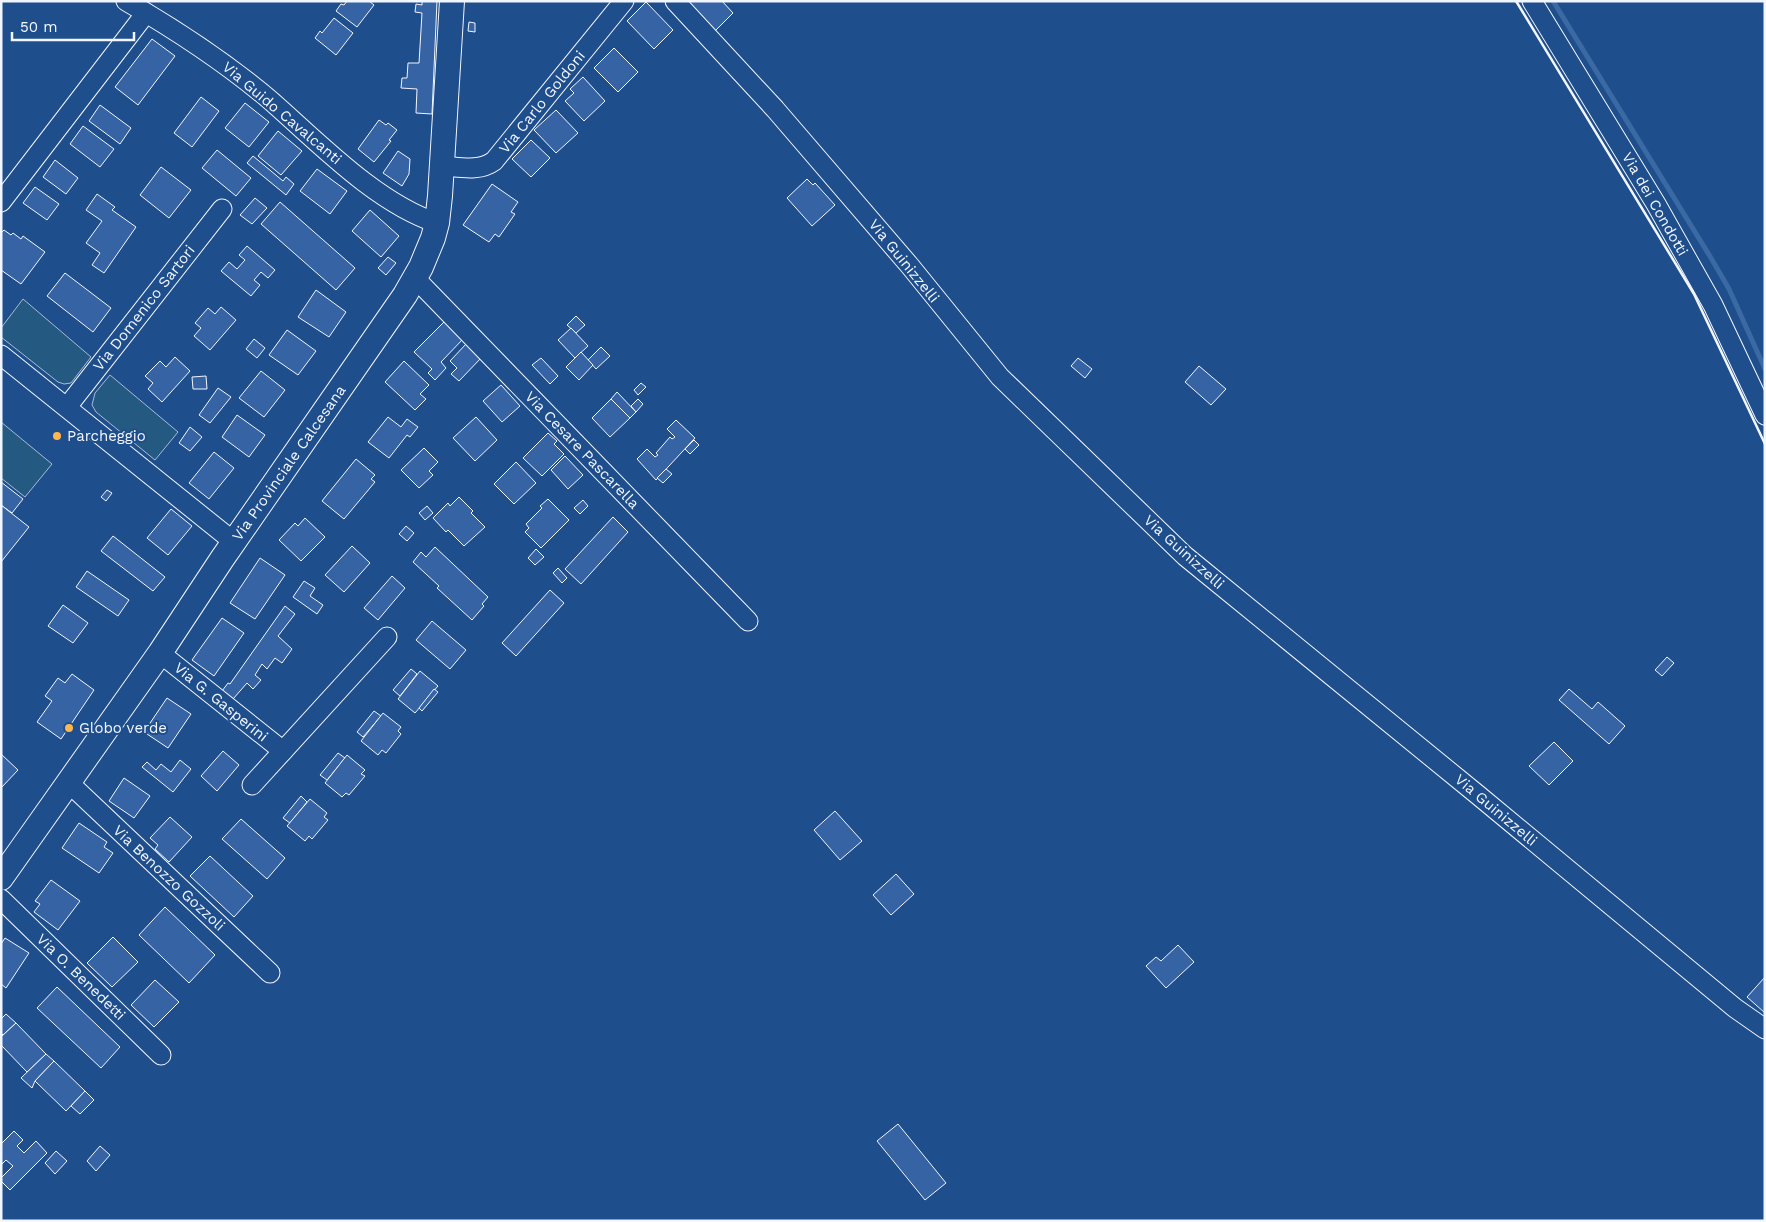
<svg xmlns="http://www.w3.org/2000/svg" width="1766" height="1222" font-family="'Work Sans',sans-serif">
	<style>
		.green { fill: #245a82; stroke: #a8bbd7 }
		.lines { fill: none; stroke-linecap: round; stroke-linejoin: round }
		.stream { stroke: #3b69a3; stroke-width: 5 }
		.building { fill: #3563a3; stroke: #f2f6ff }
		.minor-casing { stroke: #f2f6ff; stroke-width: 21 }
		.major-casing { stroke: #f2f6ff; stroke-width: 26 }
		.minor { stroke: #1f4e8c; stroke-width: 19 }
		.major { stroke: #1f4e8c; stroke-width: 24 }
		.wall { stroke: #f2f6ff; stroke-width: 2.5 }
		.poi-dot { fill: #ffb74d; stroke: #1f4e8c; stroke-width: 2 }
		.labels { text-anchor: middle; dominant-baseline: central; stroke-width: 4; stroke-linejoin: round; paint-order: stroke }
		.street-label { font-size: 15px; fill: #f2f6ff; stroke: #1f4e8c }
		.poi-label { font-size: 15px; fill: #f2f6ff; stroke: #1f4e8c; text-anchor: start }
	</style>
	<rect width="100%" height="100%" fill="#1f4e8c"/>
	<g class="green">
		<polygon points="23,299 91,357 71,383 64,384 58,382 1,337 1,328"/>
		<polygon points="110,375 178,432 155,460 96,412 92,405 95,393"/>
		<polygon points="1,422 52,464 25,497 1,478"/>
	</g>
	<g class="lines">
		<polyline class="stream" points="1553,1 1711,258 1729,289 1765,369"/>
	</g>
	<g class="building">
		<polygon points="347,1 369,1 374,5 357,27 336,11 341,4 344,5"/>
		<polygon points="422,1 437,1 432,114 416,113 417,89 401,88 402,78 407,78 408,63 419,63 422,13 415,12 416,4 422,5"/>
		<polygon points="685,1 722,1 733,13 714,32"/>
		<polygon points="646,2 673,30 654,49 627,21"/>
		<polygon points="334,18 353,33 336,55 315,38 320,31 322,33"/>
		<polygon points="469,22 475,23 475,32 468,31"/>
		<polygon points="152,39 175,56 138,105 115,87"/>
		<polygon points="614,48 638,72 618,92 594,68"/>
		<polygon points="583,77 605,101 584,121 565,101 574,93 570,89"/>
		<polygon points="201,97 219,111 192,147 174,133"/>
		<polygon points="245,103 269,122 249,147 225,128"/>
		<polygon points="100,105 131,128 120,144 89,121"/>
		<polygon points="556,110 578,133 556,153 534,130"/>
		<polygon points="379,120 386,125 388,123 397,130 389,140 391,141 374,162 358,149"/>
		<polygon points="83,126 114,149 100,167 70,144"/>
		<polygon points="278,131 302,151 281,175 258,156"/>
		<polygon points="531,140 550,158 531,177 512,159"/>
		<polygon points="217,150 251,178 236,196 202,168"/>
		<polygon points="398,151 410,159 409,174 402,186 383,173"/>
		<polygon points="253,156 283,181 286,177 294,184 286,195 247,163"/>
		<polygon points="55,160 78,178 66,194 43,177"/>
		<polygon points="161,167 191,190 169,218 140,195"/>
		<polygon points="317,169 347,191 330,214 300,191"/>
		<polygon points="807,179 813,185 815,183 835,205 812,226 787,198"/>
		<polygon points="492,184 518,202 511,212 515,214 499,237 495,234 489,242 463,225"/>
		<polygon points="35,187 59,204 47,220 23,203"/>
		<polygon points="97,194 115,207 112,210 136,227 104,273 92,265 100,253 86,243 102,221 86,210"/>
		<polygon points="255,198 267,208 252,224 240,215"/>
		<polygon points="280,202 355,268 336,290 261,224"/>
		<polygon points="370,210 399,236 381,257 352,231"/>
		<polygon points="4,230 11,235 13,233 21,239 23,236 45,252 21,284 1,270 1,233"/>
		<polygon points="247,246 275,270 268,278 261,272 254,280 260,285 251,296 221,271 229,262 237,269 245,260 239,255"/>
		<polygon points="388,257 396,263 386,275 378,268"/>
		<polygon points="65,273 111,308 93,332 47,296"/>
		<polygon points="316,290 346,312 329,337 298,317"/>
		<polygon points="221,307 236,320 210,350 194,336 201,328 195,323 208,308 215,314"/>
		<polygon points="576,316 585,325 576,333 567,325"/>
		<polygon points="445,321 463,339 441,362 446,368 435,380 428,373 432,369 414,352"/>
		<polygon points="571,328 588,346 575,358 558,340"/>
		<polygon points="287,330 316,351 298,375 269,355"/>
		<polygon points="254,339 265,348 257,358 246,349"/>
		<polygon points="467,343 482,357 459,381 451,374 457,368 450,361"/>
		<polygon points="601,347 610,356 596,369 588,360"/>
		<polygon points="581,352 593,365 579,380 566,367"/>
		<polygon points="175,357 190,371 162,402 148,389 153,383 145,376 160,361 166,367"/>
		<polygon points="541,358 558,376 550,384 532,365"/>
		<polygon points="1078,358 1092,369 1085,378 1071,366"/>
		<polygon points="404,361 429,385 420,394 426,399 415,410 385,382"/>
		<polygon points="1199,366 1226,389 1211,405 1185,382"/>
		<polygon points="261,371 285,390 264,417 239,398"/>
		<polygon points="206,376 207,389 193,389 192,377"/>
		<polygon points="641,383 646,387 638,395 634,390"/>
		<polygon points="501,385 520,406 502,422 483,401"/>
		<polygon points="218,388 231,397 210,423 199,415"/>
		<polygon points="617,392 636,412 630,418 611,399"/>
		<polygon points="611,399 630,418 610,437 592,418"/>
		<polygon points="638,399 643,404 636,412 631,406"/>
		<polygon points="237,415 265,435 249,457 222,437"/>
		<polygon points="388,417 401,427 407,419 418,427 410,437 407,435 389,458 368,442"/>
		<polygon points="476,417 497,440 475,461 453,438"/>
		<polygon points="676,420 695,438 656,480 637,459 647,449 655,457 658,455 656,453 670,437 672,439 675,437 667,429"/>
		<polygon points="190,427 202,437 190,451 179,443"/>
		<polygon points="548,433 557,441 554,444 564,454 542,476 523,458"/>
		<polygon points="694,440 699,445 690,454 685,449"/>
		<polygon points="424,448 438,462 429,471 433,475 419,488 401,470"/>
		<polygon points="214,452 234,468 209,499 189,483"/>
		<polygon points="565,456 583,475 568,489 551,470"/>
		<polygon points="356,459 375,475 371,479 375,482 344,519 322,501"/>
		<polygon points="516,462 536,483 514,504 494,484"/>
		<polygon points="666,469 672,474 663,483 657,478"/>
		<polygon points="1,482 23,499 12,513 1,505"/>
		<polygon points="107,490 112,493 106,501 101,497"/>
		<polygon points="459,497 473,511 471,513 485,527 464,546 448,530 446,532 433,518 448,503 450,506"/>
		<polygon points="548,499 569,520 541,548 525,532 529,528 526,524 542,508 540,506"/>
		<polygon points="583,500 588,506 580,514 574,508"/>
		<polygon points="1,505 29,527 1,562"/>
		<polygon points="427,506 433,513 425,520 419,513"/>
		<polygon points="171,509 192,526 168,555 147,538"/>
		<polygon points="613,517 628,532 581,584 565,569"/>
		<polygon points="305,518 325,537 301,561 279,540 295,523 298,526"/>
		<polygon points="406,526 414,533 407,541 399,534"/>
		<polygon points="113,536 165,577 153,591 101,551"/>
		<polygon points="352,546 370,563 344,592 325,575"/>
		<polygon points="435,547 488,597 482,604 484,606 472,620 437,588 439,586 413,562 421,552 426,557"/>
		<polygon points="536,549 544,557 535,565 528,558"/>
		<polygon points="260,558 285,575 255,619 230,603"/>
		<polygon points="558,568 567,578 562,583 553,573"/>
		<polygon points="87,571 129,600 118,616 76,587"/>
		<polygon points="392,576 405,588 378,620 364,608"/>
		<polygon points="304,581 315,588 310,596 323,605 317,614 293,597"/>
		<polygon points="550,590 564,603 516,656 502,643"/>
		<polygon points="63,605 88,623 73,643 48,626"/>
		<polygon points="285,606 295,614 278,636 292,649 282,663 275,658 267,669 262,664 255,675 261,680 253,689 247,683 233,699 222,691 228,683 230,684"/>
		<polygon points="222,618 244,633 214,676 192,660"/>
		<polygon points="432,621 466,650 450,669 416,640"/>
		<polygon points="1667,657 1674,663 1662,676 1655,670"/>
		<polygon points="411,669 417,674 400,696 393,690"/>
		<polygon points="420,671 438,686 415,713 398,699"/>
		<polygon points="72,674 94,690 61,739 37,722 52,701 45,696 58,678 65,683"/>
		<polygon points="434,689 438,692 422,711 419,708"/>
		<polygon points="1569,689 1592,709 1598,702 1625,726 1609,744 1559,700"/>
		<polygon points="167,698 191,714 168,748 144,732"/>
		<polygon points="374,711 381,716 363,737 357,732"/>
		<polygon points="383,713 401,727 398,731 401,734 386,753 382,750 378,755 361,741"/>
		<polygon points="1554,742 1573,761 1549,785 1529,766"/>
		<polygon points="223,751 239,765 217,791 201,776"/>
		<polygon points="338,753 345,758 327,780 320,775"/>
		<polygon points="1,754 18,770 2,787 1,786"/>
		<polygon points="347,755 365,770 361,774 365,776 349,795 346,793 342,797 325,783"/>
		<polygon points="180,760 191,769 173,792 142,767 147,762 156,770 161,764 171,772"/>
		<polygon points="124,778 150,796 134,818 109,801"/>
		<polygon points="301,796 307,802 290,823 283,818"/>
		<polygon points="310,799 327,813 324,817 328,820 312,839 309,836 305,841 287,826"/>
		<polygon points="835,811 862,841 840,860 814,830"/>
		<polygon points="170,817 192,837 169,862 155,849 158,845 150,838"/>
		<polygon points="241,819 285,858 267,879 222,839"/>
		<polygon points="79,823 107,842 104,847 113,853 99,873 62,848"/>
		<polygon points="210,856 253,896 234,917 190,876"/>
		<polygon points="896,874 914,894 891,915 873,895"/>
		<polygon points="51,880 80,901 58,930 34,912 40,904 35,901"/>
		<polygon points="165,907 215,955 189,983 139,935"/>
		<polygon points="113,937 138,962 112,987 87,963"/>
		<polygon points="5,938 29,953 6,988 1,984 1,944"/>
		<polygon points="1178,945 1194,962 1166,988 1146,966 1156,957 1161,961"/>
		<polygon points="1765,977 1765,1013 1747,997"/>
		<polygon points="155,980 179,1002 154,1027 131,1005"/>
		<polygon points="57,987 120,1047 101,1068 37,1008"/>
		<polygon points="6,1014 16,1023 3,1035 1,1033 1,1019"/>
		<polygon points="16,1023 46,1054 27,1072 1,1045 1,1037"/>
		<polygon points="46,1054 54,1061 35,1081 32,1088 21,1078"/>
		<polygon points="54,1061 85,1091 66,1111 35,1081"/>
		<polygon points="85,1091 94,1100 80,1114 71,1106"/>
		<polygon points="898,1124 946,1183 925,1200 877,1141"/>
		<polygon points="14,1131 23,1140 17,1146 24,1153 36,1141 47,1153 10,1190 1,1181 1,1178 13,1166 6,1160 1,1165 1,1144"/>
		<polygon points="100,1146 110,1155 96,1171 87,1161"/>
		<polygon points="56,1151 67,1161 55,1174 45,1163"/>
	</g>
	<g class="lines">
		<defs>
			<g id="minor">
				<path d="M 126,1 C 176,30 225,62 270,100 C 318,142 376,203 437,223"/>
				<polyline points="675,1 775,109 910,266 1000,377 1185,556 1478,795 1735,1008 1765,1029"/>
				<polyline points="1532,1 1656,204 1713,305 1765,415"/>
				<path d="M 442,166 C 460,167 479,172 494,161 L 624,1"/>
				<polyline points="1,202 146,13"/>
				<polyline points="415,278 748,621"/>
				<polyline points="1,355 234,542"/>
				<polyline points="67,407 222,209"/>
				<polyline points="160,653 283,751"/>
				<polyline points="68,782 270,973"/>
				<polyline points="252,785 387,637"/>
				<polyline points="1,899 161,1055"/>
			</g>
			<polyline id="major" points="1,878 160,653 222,559 405,295 421,267 433,238 437,223 440,196 452,1"/>
		</defs>
		<use href="#minor" class="minor-casing"/>
		<use href="#major" class="major-casing"/>
		<use href="#minor" class="minor"/>
		<use href="#major" class="major"/>
		<polyline class="wall" points="1516,1 1694,294 1765,444"/>
	</g>
	<g class="poi-dot">
		<circle cx="57" cy="436" r="5"/>
		<circle cx="69" cy="728" r="5"/>
	</g>
	<g class="labels">
		<g class="street-label">
			<text transform="translate(542 102) rotate(-51)">Via Carlo Goldoni</text>
			<text transform="translate(282 113) rotate(40)">Via Guido Cavalcanti</text>
			<text transform="translate(1655 204) rotate(60)">Via dei Condotti</text>
			<text transform="translate(904 261) rotate(51)">Via Guinizzelli</text>
			<text transform="translate(144 308) rotate(-52)">Via Domenico Sartori</text>
			<text transform="translate(582 450) rotate(46)">Via Cesare Pascarella</text>
			<text transform="translate(289 463) rotate(-55)">Via Provinciale Calcesana</text>
			<text transform="translate(1184 552) rotate(42)">Via Guinizzelli</text>
			<text transform="translate(221 702) rotate(39)">Via G. Gasperini</text>
			<text transform="translate(1496 810) rotate(40)">Via Guinizzelli</text>
			<text transform="translate(169 878) rotate(43)">Via Benozzo Gozzoli</text>
			<text transform="translate(81 977) rotate(44)">Via O. Benedetti</text>
		</g>
		<g class="poi-label">
			<text x="67" y="436">Parcheggio</text>
			<text x="79" y="728">Globo verde</text>
		</g>
	</g>
	<rect width="1766" height="1222" fill="none" stroke="#f2f6ff" stroke-width="5"/>
	<path d="M12 32v8h122v-8" fill="none" stroke="#f2f6ff" stroke-width="2.5"/>
	<text x="20" y="32" font-size="15" fill="#f2f6ff" stroke="#1f4e8c" stroke-width="4" paint-order="stroke">50 m</text>
</svg>
